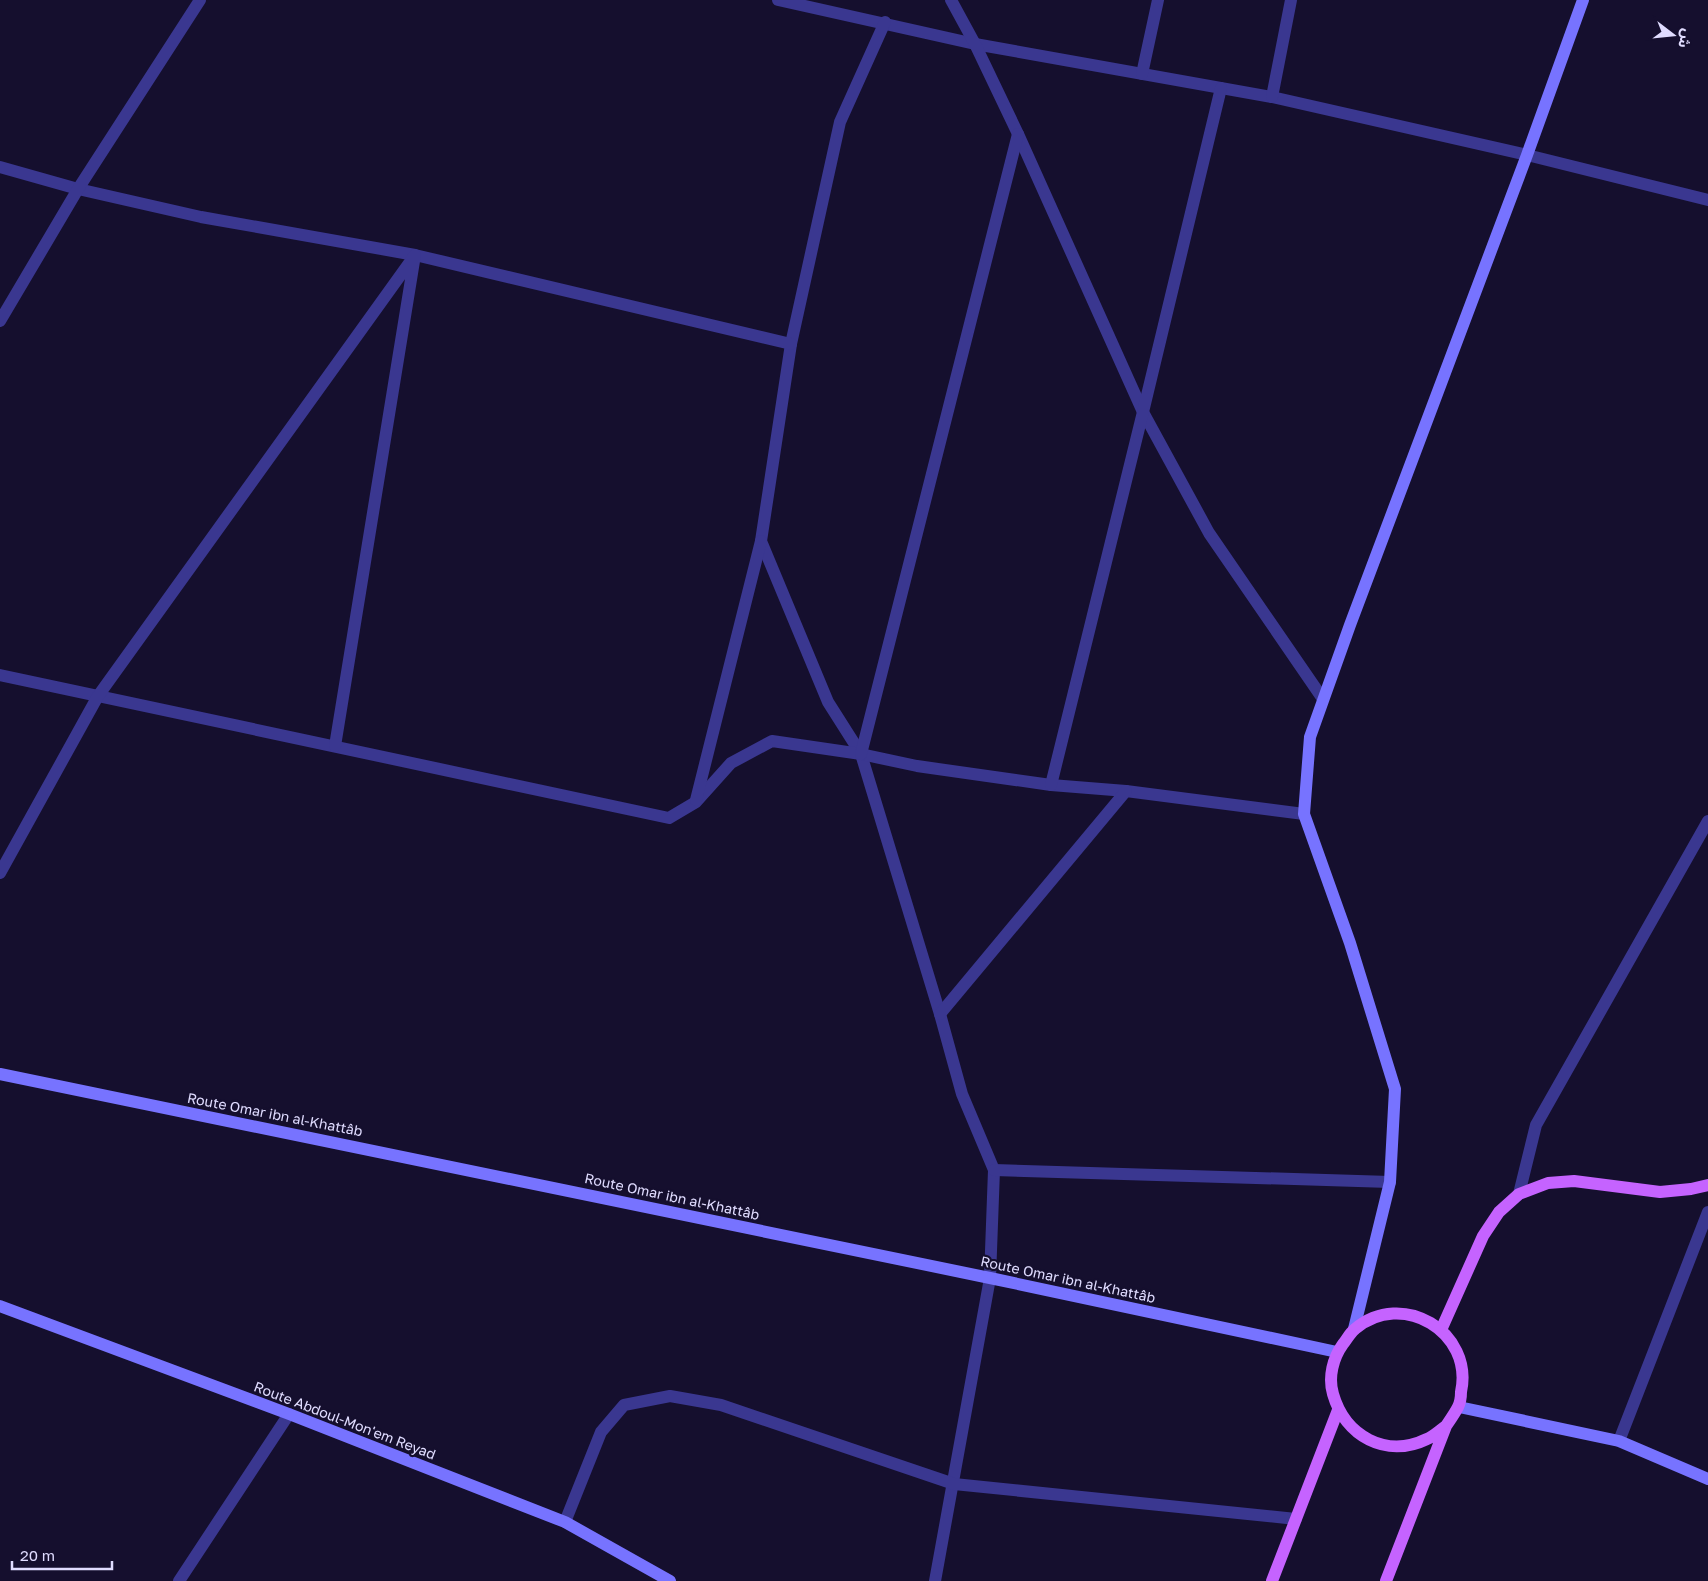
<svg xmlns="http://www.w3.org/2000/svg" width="1708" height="1581" font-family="'Golos Text','Noto Sans Arabic',sans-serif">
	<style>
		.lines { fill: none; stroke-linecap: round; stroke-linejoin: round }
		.lane { stroke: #3a3790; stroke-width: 12 }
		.street { stroke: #3a3790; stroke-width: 12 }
		.secondary { stroke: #7773ff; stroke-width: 12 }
		.primary { stroke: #c563ff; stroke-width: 12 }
		.labels { text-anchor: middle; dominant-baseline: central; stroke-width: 4.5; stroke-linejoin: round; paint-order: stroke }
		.street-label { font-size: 14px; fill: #e0dcff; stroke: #150f2e }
	</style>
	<rect width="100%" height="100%" fill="#150f2e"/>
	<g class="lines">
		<polyline class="lane" points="1619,1441 1708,1212"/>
		<g class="street">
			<polyline points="778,0 975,44 1272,97 1527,155 1708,200"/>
			<polyline points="951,0 975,44 1018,134 1143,412 1209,533 1323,699"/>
			<polyline points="885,22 840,122 791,344 761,541 828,702 861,754 940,1014 962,1094 994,1170 990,1278 935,1581"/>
			<polyline points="1142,74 1158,0"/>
			<polyline points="1272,97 1291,0"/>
			<polyline points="0,167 78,189 201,217 415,255 791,344"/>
			<polyline points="0,321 78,189 200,0"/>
			<polyline points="0,675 669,818 696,802 731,763 772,741 861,754 917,766 1051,785 1126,791 1304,814"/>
			<polyline points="861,754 1018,134"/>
			<polyline points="1051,785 1143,412 1221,88"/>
			<polyline points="696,800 761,541"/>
			<polyline points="0,873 98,696 415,255 335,746"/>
			<polyline points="940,1014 1126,791"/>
			<polyline points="994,1170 1390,1182"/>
			<polyline points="1519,1194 1536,1125 1708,821"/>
			<polyline points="565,1522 601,1432 624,1405 670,1396 721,1405 954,1484 1296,1519"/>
			<polyline points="179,1581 289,1414"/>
		</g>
		<g class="secondary">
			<polyline points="0,1074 990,1278 1337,1352"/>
			<polyline points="0,1306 289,1414 565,1522 670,1581"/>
			<polyline points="1354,1329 1390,1182 1395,1089 1350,943 1304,814 1310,737 1350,625 1527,155 1583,0"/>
			<polyline points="1459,1407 1619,1441 1708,1479"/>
		</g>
		<g class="primary">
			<polyline points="1441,1330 1483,1236 1499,1212 1519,1194 1548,1183 1574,1181 1660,1192 1691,1189 1708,1185"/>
			<polyline points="1272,1581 1338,1410"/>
			<path d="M 1386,1581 L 1446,1426 C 1450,1420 1455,1413 1458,1407 C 1460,1403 1461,1397 1461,1392 C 1474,1332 1402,1289 1355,1329 C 1350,1333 1347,1339 1343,1344 C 1333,1358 1328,1377 1333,1394 C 1345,1436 1386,1459 1427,1439 C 1434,1436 1440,1430 1446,1426"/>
		</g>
	</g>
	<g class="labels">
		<g class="street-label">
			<text transform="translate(275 1114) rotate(11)">Route Omar ibn al-Khattâb</text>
			<text transform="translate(672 1196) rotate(12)">Route Omar ibn al-Khattâb</text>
			<text transform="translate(1068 1279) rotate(12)">Route Omar ibn al-Khattâb</text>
			<text transform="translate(345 1420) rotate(21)">Route Abdoul-Mon'em Reyad</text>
		</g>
	</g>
	<g transform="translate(1673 35) rotate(106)" stroke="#150f2e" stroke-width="4" paint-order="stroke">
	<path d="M0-4L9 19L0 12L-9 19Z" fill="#e0dcff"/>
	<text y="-8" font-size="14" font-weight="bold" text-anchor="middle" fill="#e0dcff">ش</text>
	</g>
	<path d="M12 1561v8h100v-8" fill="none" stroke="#e0dcff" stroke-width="2.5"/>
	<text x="20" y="1561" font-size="15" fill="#e0dcff" stroke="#150f2e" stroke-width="4" paint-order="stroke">20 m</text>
</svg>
